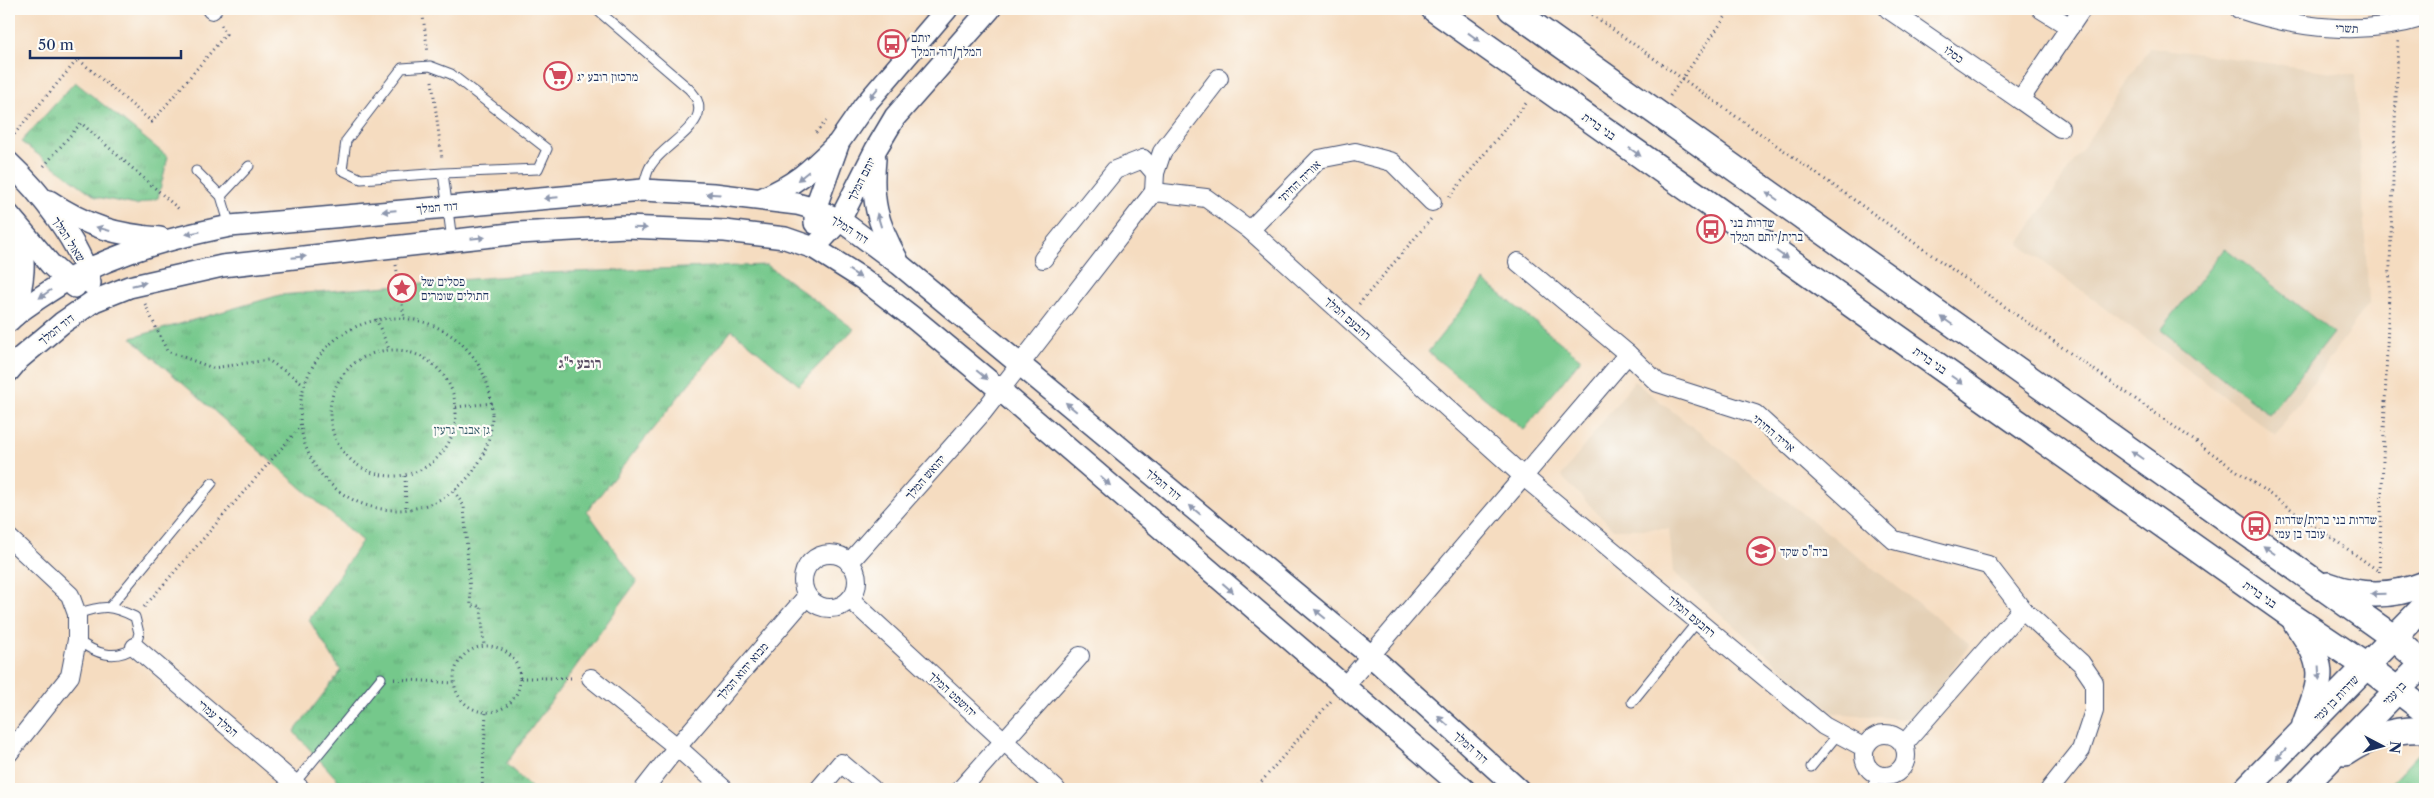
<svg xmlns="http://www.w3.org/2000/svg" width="2434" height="798" font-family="'Libre Caslon Text','Frank Ruhl Libre',serif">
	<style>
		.built { fill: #e4d0b6 }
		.park { fill: url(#park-tufts); stroke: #487c74 }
		.pitch { fill: #75c88b; stroke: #487c74 }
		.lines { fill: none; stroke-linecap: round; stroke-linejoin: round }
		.service-casing { stroke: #3c496d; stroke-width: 11 }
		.minor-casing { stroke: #3c496d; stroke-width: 20 }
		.tertiary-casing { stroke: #3c496d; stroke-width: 24 }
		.secondary-casing { stroke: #3c496d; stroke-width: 28 }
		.path { stroke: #3c496d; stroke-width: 3; stroke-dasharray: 1 4; stroke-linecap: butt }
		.service { stroke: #fff; stroke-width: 9 }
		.minor { stroke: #fff; stroke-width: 18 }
		.tertiary { stroke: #fff; stroke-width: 21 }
		.secondary { stroke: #fff; stroke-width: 25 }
		.oneway { fill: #8d97ae }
		.labels { text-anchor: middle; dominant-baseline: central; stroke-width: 4.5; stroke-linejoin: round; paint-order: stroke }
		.street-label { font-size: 12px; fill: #1b2f5e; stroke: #fdfcf7 }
		.poi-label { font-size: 12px; fill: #1b2f5e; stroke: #fdfcf7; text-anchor: start }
		.park-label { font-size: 12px; fill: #365d6c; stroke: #fdfcf7 }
		.neighbourhood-label { font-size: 14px; font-weight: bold; fill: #5d5167; stroke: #fdfcf7 }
	</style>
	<defs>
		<pattern id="park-tufts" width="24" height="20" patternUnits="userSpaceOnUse" patternTransform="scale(1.25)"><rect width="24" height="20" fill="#75c88b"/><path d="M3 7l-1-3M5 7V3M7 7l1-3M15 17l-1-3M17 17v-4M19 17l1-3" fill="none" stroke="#5fa375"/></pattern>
	</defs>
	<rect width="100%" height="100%" fill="#fdfcf7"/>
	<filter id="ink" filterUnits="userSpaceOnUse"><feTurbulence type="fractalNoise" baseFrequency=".02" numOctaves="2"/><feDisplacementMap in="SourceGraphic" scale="10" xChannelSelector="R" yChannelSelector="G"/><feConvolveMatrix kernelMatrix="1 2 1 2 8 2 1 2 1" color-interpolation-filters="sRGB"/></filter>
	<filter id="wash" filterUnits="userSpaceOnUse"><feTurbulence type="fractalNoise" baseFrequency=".0096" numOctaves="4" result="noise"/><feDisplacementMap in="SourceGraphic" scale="20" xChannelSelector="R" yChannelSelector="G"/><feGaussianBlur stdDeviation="1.12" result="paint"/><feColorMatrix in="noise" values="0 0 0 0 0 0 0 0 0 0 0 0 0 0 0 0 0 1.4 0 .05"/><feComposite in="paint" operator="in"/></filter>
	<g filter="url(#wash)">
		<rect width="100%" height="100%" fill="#f5dcc0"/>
		<g class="built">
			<polygon points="2150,47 2355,75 2369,303 2276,435 2019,244"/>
			<polygon points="1634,381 1970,644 1917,720 1833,713 1673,572 1669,529 1613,529 1561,476"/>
		</g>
		<g class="park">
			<polygon points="75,82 168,157 158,198 136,205 96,197 21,142"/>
			<polygon points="767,265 854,329 799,385 732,330 587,511 637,581 506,764 533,789 346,789 294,732 341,671 309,620 362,541 131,338 280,295 544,273"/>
			<polygon points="2422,750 2425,753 2425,789 2385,789"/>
		</g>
		<g class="pitch">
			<polygon points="2225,248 2333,333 2269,414 2161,330"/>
			<polygon points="1484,281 1581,359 1524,430 1428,352"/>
		</g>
	</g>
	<g filter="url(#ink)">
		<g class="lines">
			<defs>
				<g id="service">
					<path d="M 596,9 L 688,88 C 722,120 667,140 651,165 C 646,172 645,182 643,190"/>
					<polyline points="196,171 221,196 230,226"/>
					<polyline points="443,173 538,169 547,149 451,74 430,66 402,68 346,141 342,170 361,179 443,173 452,240"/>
					<polyline points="221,196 249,166"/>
					<polyline points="110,607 212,483"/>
					<path d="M 77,614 C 103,605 111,605 135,617 L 139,633 L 135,647 C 115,661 96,654 77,640"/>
					<polyline points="1632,702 1698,621"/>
					<polyline points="1811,767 1838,734"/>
					<polyline points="294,784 381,678"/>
					<polyline points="1871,789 1878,775"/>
				</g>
				<g id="minor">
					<polyline points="211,9 212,10"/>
					<polyline points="1888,9 2020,100 2082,9"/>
					<polyline points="2041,9 2070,27"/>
					<path d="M 2239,9 C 2298,29 2365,36 2425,17"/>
					<polyline points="2020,100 2060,128"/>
					<polyline points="1155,173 1162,152 1219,78"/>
					<polyline points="1250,230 1319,159 1355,152 1392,162 1432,202"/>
					<polyline points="1043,259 1115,170 1143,159 1155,173 1154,192"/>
					<polyline points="1518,262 1628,354 1658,383 1755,414 1894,540 1988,565 2022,609 2081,663 2094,682 2094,711 2081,750 2050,789"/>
					<polyline points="9,538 70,595 77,614 77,640 70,676 9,753"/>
					<circle cx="830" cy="581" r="27"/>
					<polyline points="849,563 983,412 1154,192 1206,198 1250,230 1524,477 1824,726 1865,748"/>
					<polyline points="850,599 1056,789"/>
					<polyline points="135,647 301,789"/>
					<polyline points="591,678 677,747 724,789"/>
					<polyline points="1343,688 1628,354"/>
					<circle cx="1885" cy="755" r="21"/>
					<polyline points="1904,744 2022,609"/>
					<polyline points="644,789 677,747 807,596"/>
					<polyline points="819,789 841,763 872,789"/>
					<polyline points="961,789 1080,656"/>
				</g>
				<g id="tertiary">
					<path d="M 875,159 C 871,200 877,223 897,259"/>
					<path d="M 9,163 C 39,191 80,242 90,283"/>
					<path d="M 761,199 C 794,185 810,171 835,146"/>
					<path d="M 49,201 C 86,226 116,235 160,238"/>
					<polyline points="9,215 51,265 75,287"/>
					<polyline points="815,223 815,209 839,142 864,106 947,9"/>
					<polyline points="814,248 840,220 876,149 895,117 990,9"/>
					<path d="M 14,316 C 24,281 27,261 17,225"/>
					<path d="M 9,321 C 17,312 29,305 39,298 C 98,257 161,240 230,226 L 643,190 L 714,194 L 797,204 L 815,209 L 840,220 L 899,264 L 1371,656 L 1518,789"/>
					<polyline points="9,371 19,359 62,323 94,301 129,287 222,266 519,233 626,227 725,231 785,238 814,248 863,279 911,316 1000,390 1464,789"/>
				</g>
				<g id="secondary">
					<polyline points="1434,9 2290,615 2366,666 2425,711"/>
					<polyline points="1511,9 2394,638 2425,665"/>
					<path d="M 2328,585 C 2360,597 2393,597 2425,584"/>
					<path d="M 2296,623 C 2327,667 2323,676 2305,724"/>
					<path d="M 2345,753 C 2369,737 2396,728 2425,730"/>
					<polyline points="2246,789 2425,606"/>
					<polyline points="2301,789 2425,662"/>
				</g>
			</defs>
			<use href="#service" class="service-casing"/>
			<use href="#minor" class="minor-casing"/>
			<use href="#tertiary" class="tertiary-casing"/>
			<use href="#secondary" class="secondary-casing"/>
			<g class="path">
				<polyline points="422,9 428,53"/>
				<polyline points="1584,9 2377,570"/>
				<polyline points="432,81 442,159"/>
				<polyline points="1670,96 1731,9"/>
				<polyline points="816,133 826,121"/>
				<polyline points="11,138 78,59 152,122 226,34 221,25"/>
				<polyline points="44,166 81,123 181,211"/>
				<polyline points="1449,197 1528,101"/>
				<polyline points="396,265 404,317"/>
				<polyline points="145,304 167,351 213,368 268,360 304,384"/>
				<polyline points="1359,304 1431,219"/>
				<circle cx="396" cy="414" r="96"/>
				<polyline points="376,319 389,349"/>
				<circle cx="393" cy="413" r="63"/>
				<polyline points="456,407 492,403"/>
				<polyline points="405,476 406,510"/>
				<polyline points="454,491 464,506 471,606 481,606 484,646"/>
				<polyline points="2379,572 2398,41"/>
				<polyline points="144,607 300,427"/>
				<circle cx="487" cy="679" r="33"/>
				<polyline points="520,678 574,678"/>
				<polyline points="394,679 454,683"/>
				<polyline points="482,789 486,712"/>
				<polyline points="1255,789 1331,701"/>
			</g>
			<use href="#service" class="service"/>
			<use href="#minor" class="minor"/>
			<use href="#tertiary" class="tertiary"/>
			<use href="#secondary" class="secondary"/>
		</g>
		<defs><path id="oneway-solid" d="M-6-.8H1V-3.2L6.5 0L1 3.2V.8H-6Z" transform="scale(1.25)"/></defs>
		<g class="oneway">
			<use href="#oneway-solid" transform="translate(1474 37) rotate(36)"/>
			<use href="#oneway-solid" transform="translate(874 93) rotate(129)"/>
			<use href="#oneway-solid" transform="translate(1635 152) rotate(35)"/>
			<use href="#oneway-solid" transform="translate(803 176) rotate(141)"/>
			<use href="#oneway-solid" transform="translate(713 194) rotate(-176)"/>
			<use href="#oneway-solid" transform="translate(1772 196) rotate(-145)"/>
			<use href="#oneway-solid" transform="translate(551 198) rotate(175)"/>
			<use href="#oneway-solid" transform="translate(389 211) rotate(175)"/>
			<use href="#oneway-solid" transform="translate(879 220) rotate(-107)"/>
			<use href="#oneway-solid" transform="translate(640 228) rotate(2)"/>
			<use href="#oneway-solid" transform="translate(103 229) rotate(-164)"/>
			<use href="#oneway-solid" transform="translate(193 233) rotate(169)"/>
			<use href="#oneway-solid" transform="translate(478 238) rotate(-6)"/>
			<use href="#oneway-solid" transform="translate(1782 255) rotate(35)"/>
			<use href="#oneway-solid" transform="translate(299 257) rotate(-6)"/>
			<use href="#oneway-solid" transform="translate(855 274) rotate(33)"/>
			<use href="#oneway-solid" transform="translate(139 284) rotate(-13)"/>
			<use href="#oneway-solid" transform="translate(45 294) rotate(145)"/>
			<use href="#oneway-solid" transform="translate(1947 321) rotate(-145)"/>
			<use href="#oneway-solid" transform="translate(982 375) rotate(40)"/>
			<use href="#oneway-solid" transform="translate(1957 380) rotate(35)"/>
			<use href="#oneway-solid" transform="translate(1071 407) rotate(-140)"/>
			<use href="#oneway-solid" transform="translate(2137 455) rotate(-145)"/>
			<use href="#oneway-solid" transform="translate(1105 481) rotate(41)"/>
			<use href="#oneway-solid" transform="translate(1195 510) rotate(-140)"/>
			<use href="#oneway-solid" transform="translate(2269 550) rotate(-145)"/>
			<use href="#oneway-solid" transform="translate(1228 588) rotate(41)"/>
			<use href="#oneway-solid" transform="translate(2378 594) rotate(179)"/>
			<use href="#oneway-solid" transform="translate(1320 614) rotate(-140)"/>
			<use href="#oneway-solid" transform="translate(2319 673) rotate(87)"/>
			<use href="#oneway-solid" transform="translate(1443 721) rotate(-138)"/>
			<use href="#oneway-solid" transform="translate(2281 754) rotate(134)"/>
		</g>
	</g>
	<defs>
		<symbol id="bus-ring" viewBox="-11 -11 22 22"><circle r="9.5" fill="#fdfcf7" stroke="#d1495b" stroke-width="1.5"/><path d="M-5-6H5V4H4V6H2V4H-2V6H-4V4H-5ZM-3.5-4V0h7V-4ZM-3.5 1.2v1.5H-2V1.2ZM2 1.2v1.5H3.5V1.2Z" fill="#d1495b"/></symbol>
		<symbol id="supermarket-ring" viewBox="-11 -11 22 22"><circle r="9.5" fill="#fdfcf7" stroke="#d1495b" stroke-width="1.5"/><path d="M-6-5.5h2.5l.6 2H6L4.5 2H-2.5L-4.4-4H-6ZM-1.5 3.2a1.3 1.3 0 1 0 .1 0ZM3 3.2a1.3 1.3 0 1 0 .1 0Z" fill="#d1495b"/></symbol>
		<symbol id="sight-ring" viewBox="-11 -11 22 22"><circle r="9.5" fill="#fdfcf7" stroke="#d1495b" stroke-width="1.5"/><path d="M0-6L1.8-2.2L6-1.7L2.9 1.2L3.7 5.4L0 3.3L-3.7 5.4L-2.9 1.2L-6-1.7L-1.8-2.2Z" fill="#d1495b"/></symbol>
		<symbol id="school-ring" viewBox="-11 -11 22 22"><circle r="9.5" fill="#fdfcf7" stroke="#d1495b" stroke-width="1.5"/><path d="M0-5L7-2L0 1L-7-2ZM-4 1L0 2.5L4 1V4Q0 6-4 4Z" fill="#d1495b"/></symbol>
	</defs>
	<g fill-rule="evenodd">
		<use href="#bus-ring" x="876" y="28" width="32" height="32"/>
		<use href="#supermarket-ring" x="542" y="60" width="32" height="32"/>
		<use href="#bus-ring" x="1695" y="213" width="32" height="32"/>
		<use href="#sight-ring" x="386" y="272" width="32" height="32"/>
		<use href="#bus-ring" x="2240" y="510" width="32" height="32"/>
		<use href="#school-ring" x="1745" y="535" width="32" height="32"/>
	</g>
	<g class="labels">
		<g class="street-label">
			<text transform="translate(2347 28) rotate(3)">תשרי</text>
			<text transform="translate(1954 54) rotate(35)">כסלו</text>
			<text transform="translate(1599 126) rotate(35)">בני ברית</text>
			<text transform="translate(861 179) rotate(-63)">יותם המלך</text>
			<text transform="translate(1299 181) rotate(-44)">אוריה החיתי</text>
			<text transform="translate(437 207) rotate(-5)">דוד המלך</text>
			<text transform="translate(850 229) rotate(33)">דוד המלך</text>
			<text transform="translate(69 239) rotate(58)">שאול המלך</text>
			<text transform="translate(1348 318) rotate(42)">רחבעם המלך</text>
			<text transform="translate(56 329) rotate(-38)">דוד המלך</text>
			<text transform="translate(1930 360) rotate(35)">בני ברית</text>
			<text transform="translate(1774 433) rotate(40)">אריה החיתי</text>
			<text transform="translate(925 477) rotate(-49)">יהואש המלך</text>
			<text transform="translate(1164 484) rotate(40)">דוד המלך</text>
			<text transform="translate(2260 594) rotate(35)">בני ברית</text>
			<text transform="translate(1692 616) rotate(40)">רחבעם המלך</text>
			<text transform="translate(742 671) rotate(-49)">מבוא יהוא המלך</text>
			<text transform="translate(2394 693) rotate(-46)">בן עמי</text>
			<text transform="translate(953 694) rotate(43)">יהושפט המלך</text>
			<text transform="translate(2336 698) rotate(-46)">שדרות בן עמי</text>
			<text transform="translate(218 718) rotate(41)">המלך עמרי</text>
			<text transform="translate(1471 747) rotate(42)">דוד המלך</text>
		</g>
		<g class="poi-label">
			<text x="911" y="37">יותם<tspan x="911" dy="14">המלך/דוד המלך</tspan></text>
			<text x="577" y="76">מרכזון רובע יג</text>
			<text x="1730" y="222">שדרות בני<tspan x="1730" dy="14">ברית/יותם המלך</tspan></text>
			<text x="421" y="281">פסלים של<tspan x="421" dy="14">חתולים שומרים</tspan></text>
			<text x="2275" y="519">שדרות בני ברית/שדרות<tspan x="2275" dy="14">עובד בן עמי</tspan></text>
			<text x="1780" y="551">ביה"ס שקד</text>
		</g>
		<g class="park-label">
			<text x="462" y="429">גן אבנר גרעין</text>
		</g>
		<g class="neighbourhood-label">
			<text x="580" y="363">רובע י"ג</text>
		</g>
	</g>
	<rect width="2434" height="798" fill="none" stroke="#fdfcf7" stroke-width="30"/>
	<g transform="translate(2382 746) rotate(96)" stroke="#fdfcf7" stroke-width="4" paint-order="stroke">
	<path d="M0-4L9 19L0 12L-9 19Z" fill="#1b2f5e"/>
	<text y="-8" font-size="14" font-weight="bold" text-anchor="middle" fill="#1b2f5e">N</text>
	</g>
	<path d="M30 50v8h151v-8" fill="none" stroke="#1b2f5e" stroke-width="2.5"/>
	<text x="38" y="50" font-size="15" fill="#1b2f5e" stroke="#fdfcf7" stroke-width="4" paint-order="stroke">50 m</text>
</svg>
